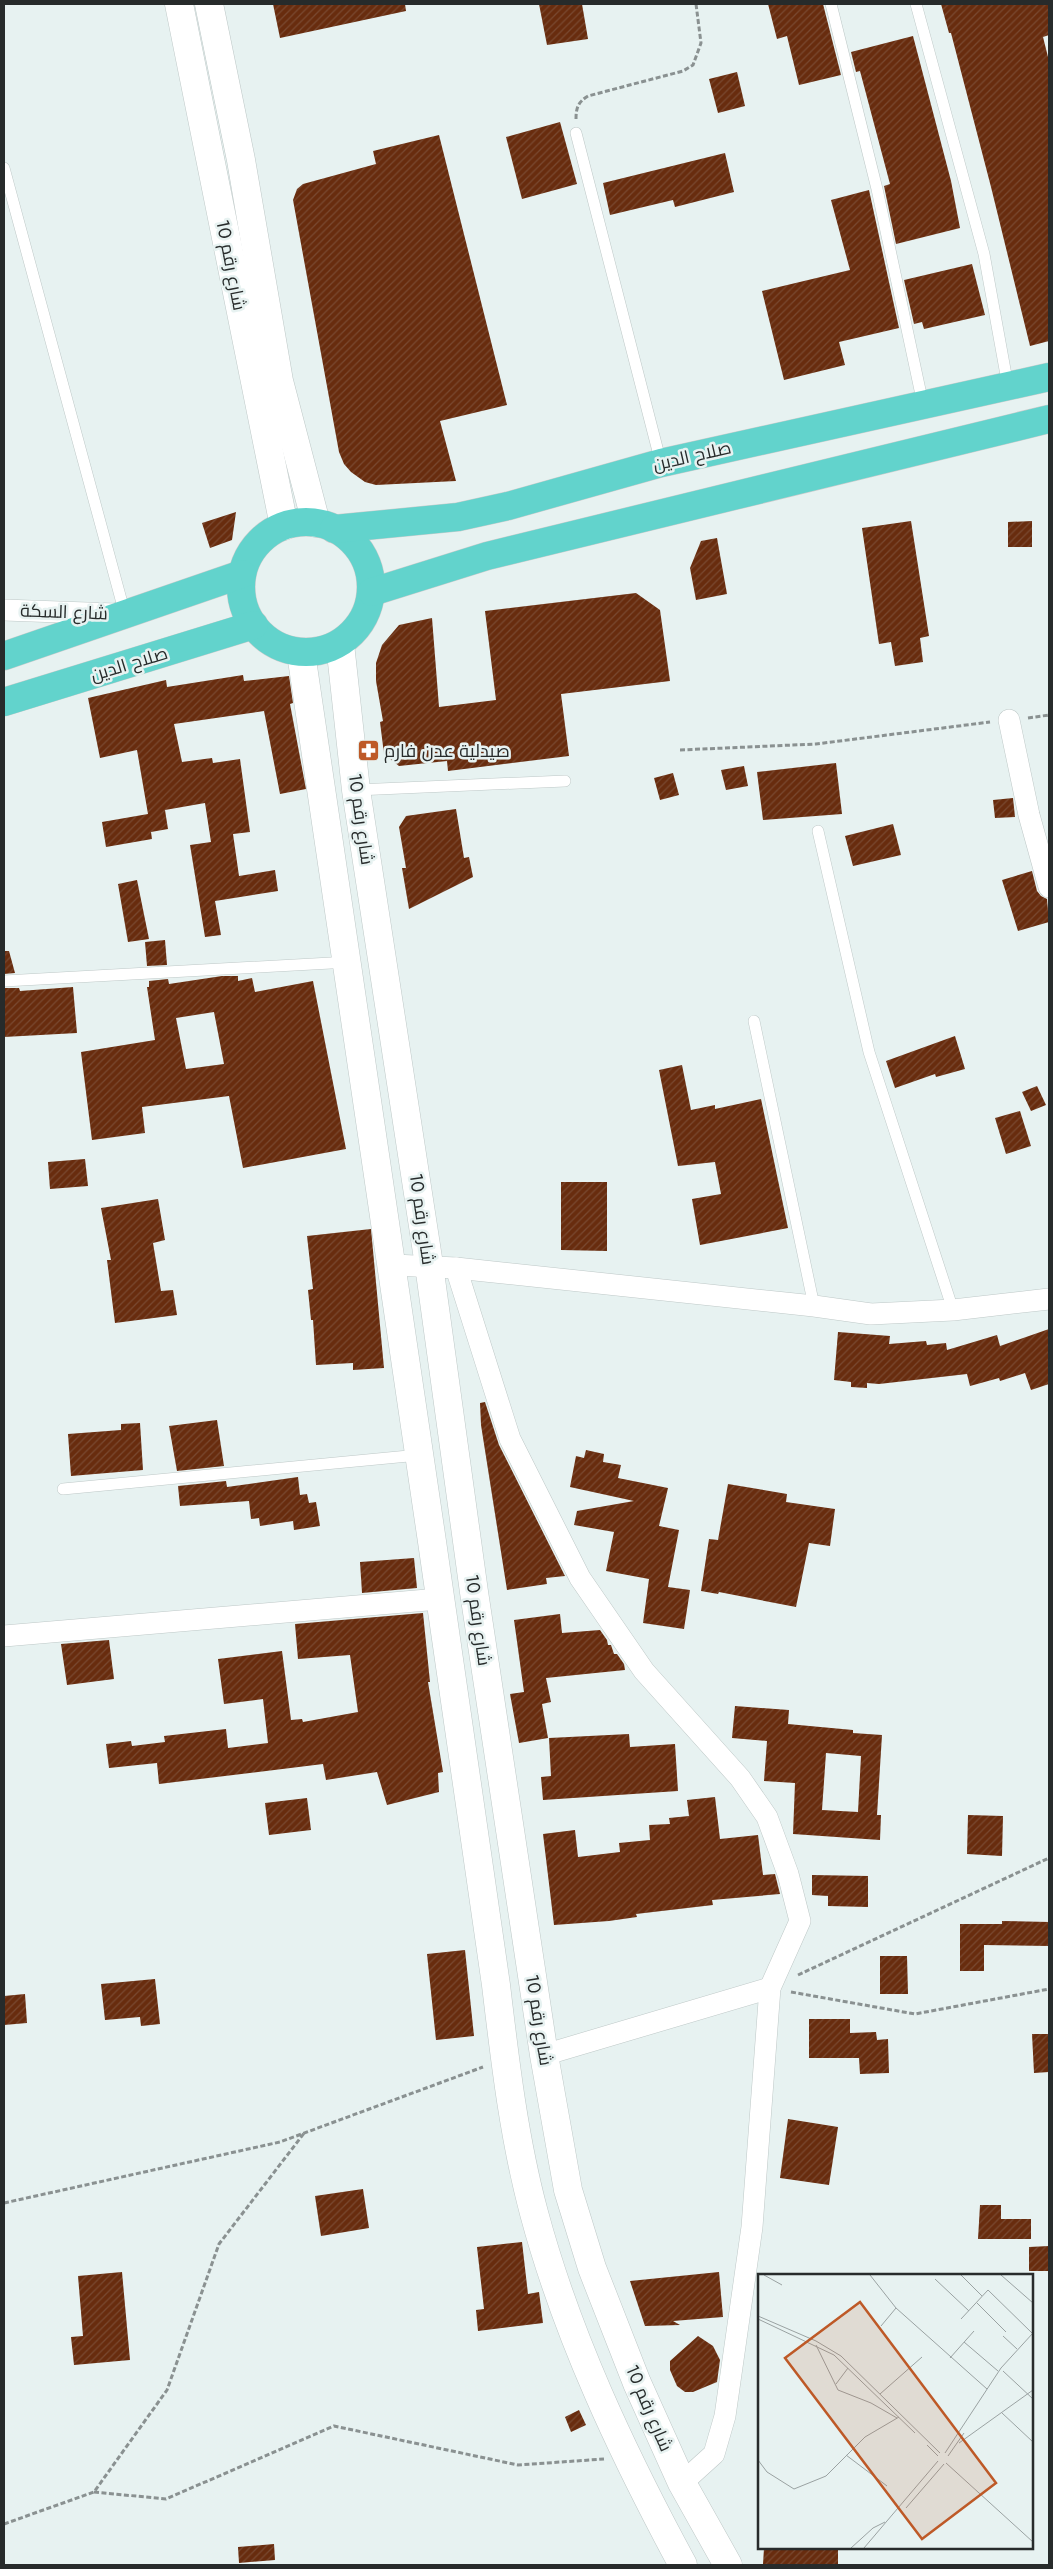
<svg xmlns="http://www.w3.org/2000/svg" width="1053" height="2569" font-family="Jost,Cairo,sans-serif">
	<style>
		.building { fill: url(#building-hatch); fill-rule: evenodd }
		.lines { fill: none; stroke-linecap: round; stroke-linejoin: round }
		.service-casing { stroke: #bec8c7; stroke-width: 12 }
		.minor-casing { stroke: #bec8c7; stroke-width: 22 }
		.secondary-casing { stroke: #bec8c7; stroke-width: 29 }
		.trunk-casing { stroke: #cbcccc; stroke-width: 29 }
		.path { stroke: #8a9191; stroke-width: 3; stroke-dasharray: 5 2.5; stroke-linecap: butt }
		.service { stroke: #fff; stroke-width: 11 }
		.minor { stroke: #fff; stroke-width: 21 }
		.secondary { stroke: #fff; stroke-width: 28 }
		.trunk { stroke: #62d3cc; stroke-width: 28 }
		.labels { text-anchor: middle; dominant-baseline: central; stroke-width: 5; stroke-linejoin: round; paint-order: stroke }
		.street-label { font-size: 18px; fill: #272b2b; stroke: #e7f2f1 }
		.poi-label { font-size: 18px; fill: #272b2b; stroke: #e7f2f1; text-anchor: start }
		.inset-road { fill: none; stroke: #9aa2a2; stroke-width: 1 }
		.view { fill: #be5927; fill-opacity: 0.15; stroke: #be5927; stroke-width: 2.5 }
		.inset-edge { fill: none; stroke: #272b2b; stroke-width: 2.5 }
	</style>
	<defs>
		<pattern id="building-hatch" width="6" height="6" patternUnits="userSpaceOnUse" patternTransform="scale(1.25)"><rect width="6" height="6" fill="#682c0e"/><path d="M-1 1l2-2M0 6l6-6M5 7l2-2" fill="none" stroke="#794931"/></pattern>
	</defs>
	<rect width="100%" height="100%" fill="#e7f2f1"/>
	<g class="building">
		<polygon points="273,4 405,4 406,11 280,38"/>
		<polygon points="539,4 582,4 588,39 547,45"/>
		<polygon points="768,4 823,4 841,75 799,85 787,36 777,39"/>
		<polygon points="941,4 1049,4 1049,35 1043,37 1049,61 1049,341 1030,346 991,187 951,33 949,33"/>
		<polygon points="913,36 951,181 960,228 896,244 884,186 890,184 860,71 856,72 851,52"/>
		<polygon points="737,72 745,106 718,113 709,79"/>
		<polygon points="560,122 577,184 522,199 506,137"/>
		<polygon points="439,135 507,405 440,421 456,481 376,485 365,482 351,472 344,464 339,452 293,200 297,189 303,184 376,164 373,151"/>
		<polygon points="725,153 734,192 675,207 673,200 610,215 603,183"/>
		<polygon points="869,190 899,328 839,342 845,365 784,380 762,291 850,270 831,200"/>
		<polygon points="972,264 985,315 924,329 922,322 914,324 904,280"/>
		<polygon points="236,512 232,540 210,548 202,523"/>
		<polygon points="911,521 929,636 920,638 923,662 895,666 891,642 879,644 862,528"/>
		<polygon points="1032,521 1032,547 1008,547 1008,522"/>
		<polygon points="717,538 727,594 696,600 690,568 701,541"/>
		<polygon points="636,593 660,610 670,681 561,694 569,756 448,771 447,761 399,766 384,754 380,722 383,721 376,681 376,663 382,645 399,625 432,618 439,707 496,700 485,611"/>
		<polygon points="243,675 244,681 289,676 293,703 290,704 306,789 280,794 264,711 174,724 182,762 212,758 213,763 240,759 250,832 233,834 239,876 275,870 278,891 215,901 221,935 205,937 190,845 211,842 205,803 165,810 168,829 151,832 152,839 106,847 102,822 148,814 137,750 100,758 88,698 166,680 167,687"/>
		<polygon points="836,763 842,814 763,820 757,772"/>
		<polygon points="744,766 748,786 726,790 721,770"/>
		<polygon points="673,773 679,795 660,800 654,778"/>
		<polygon points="1013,798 1015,817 995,818 993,800"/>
		<polygon points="456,809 464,858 469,857 473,877 409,909 402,868 406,868 399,827 406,816"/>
		<polygon points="893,824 901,855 853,866 845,836"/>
		<polygon points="1032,871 1037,891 1041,896 1047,899 1049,922 1018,931 1002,880"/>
		<polygon points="137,880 149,939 128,942 118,884"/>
		<polygon points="165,940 167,965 147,966 145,942"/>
		<polygon points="4,951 9,951 15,973 4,974"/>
		<path d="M 222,976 L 238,976 L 238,981 L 252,978 L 255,992 L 313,981 L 346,1149 L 243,1168 L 229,1096 L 142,1107 L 145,1133 L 92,1140 L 81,1052 L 155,1040 L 147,987 L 149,987 L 149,981 L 168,979 L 169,984 ZM 214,1012 L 224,1064 L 186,1069 L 176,1018 Z"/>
		<polygon points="73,987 77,1033 4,1037 4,988 19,988 20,991"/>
		<polygon points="955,1036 965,1069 936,1077 935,1074 895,1088 886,1061"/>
		<polygon points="682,1065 691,1110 715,1105 715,1109 761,1099 788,1228 700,1245 692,1199 721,1194 715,1162 678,1166 659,1070"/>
		<polygon points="1037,1086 1046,1105 1031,1111 1022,1092"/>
		<polygon points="1020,1111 1031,1146 1006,1154 995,1118"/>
		<polygon points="85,1159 88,1186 50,1189 48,1162"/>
		<polygon points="561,1182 607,1182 607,1251 561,1250"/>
		<polygon points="158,1199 165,1240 153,1243 161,1291 173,1290 177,1315 115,1323 107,1260 111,1260 101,1208"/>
		<polygon points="371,1229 384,1368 353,1370 353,1363 316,1365 313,1320 311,1320 308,1290 313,1289 307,1236"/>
		<polygon points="1049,1329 1049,1384 1031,1390 1025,1373 1000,1381 999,1378 970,1386 967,1374 879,1384 867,1383 867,1388 851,1387 851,1382 834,1380 838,1332 890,1336 889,1344 926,1341 927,1345 946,1343 947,1350 997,1335 1000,1346"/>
		<polygon points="485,1402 499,1445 565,1576 546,1578 547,1584 507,1590 481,1425 480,1403"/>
		<polygon points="217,1420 224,1466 177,1471 169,1426"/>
		<polygon points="140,1423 143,1470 71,1476 68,1434 121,1430 121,1424"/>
		<polygon points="586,1450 604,1454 603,1462 621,1465 618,1478 668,1488 659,1526 679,1530 668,1587 690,1590 684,1629 643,1623 649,1579 606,1571 614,1532 574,1525 577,1511 634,1501 570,1487 576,1456 584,1458"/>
		<polygon points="298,1477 300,1495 307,1494 309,1503 316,1502 320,1526 294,1530 293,1521 260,1526 259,1518 251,1519 249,1501 180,1506 178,1486 226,1481 227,1487"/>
		<polygon points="728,1484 787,1494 786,1502 835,1509 830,1546 809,1543 796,1607 719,1592 718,1594 701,1591 709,1539 718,1540"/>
		<polygon points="414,1558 417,1588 362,1593 360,1562"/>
		<polygon points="423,1613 430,1682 428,1682 443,1772 438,1773 439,1792 387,1805 377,1772 326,1780 323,1764 159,1784 157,1763 109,1768 106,1744 131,1741 132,1746 165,1742 164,1736 226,1729 228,1748 268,1743 263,1699 224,1704 218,1659 282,1651 291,1720 302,1719 303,1722 358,1712 350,1655 298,1659 295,1624"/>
		<polygon points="560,1614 562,1633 600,1630 607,1640 608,1645 611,1645 614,1654 617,1654 624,1664 625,1670 546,1678 551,1702 542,1704 548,1738 519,1743 510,1694 524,1692 514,1620"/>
		<polygon points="109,1640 114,1679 67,1685 61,1644"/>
		<path d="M 735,1706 L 789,1710 L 788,1724 L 853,1730 L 853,1733 L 882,1735 L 877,1815 L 881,1815 L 880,1840 L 793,1834 L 795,1783 L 764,1781 L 767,1741 L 732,1738 ZM 826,1753 L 861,1756 L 858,1812 L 822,1810 Z"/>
		<polygon points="629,1734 630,1747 675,1744 678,1791 543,1800 541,1777 551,1776 549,1738"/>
		<polygon points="715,1797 720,1839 758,1835 763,1875 775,1874 780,1894 712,1900 713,1905 636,1914 637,1917 609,1921 554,1925 543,1834 575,1830 578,1857 620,1852 619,1843 650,1840 649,1825 670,1824 669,1818 689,1816 687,1800"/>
		<polygon points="307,1798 311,1830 269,1835 265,1803"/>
		<polygon points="968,1815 1003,1816 1002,1856 967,1854"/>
		<polygon points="812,1875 868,1876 868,1907 828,1906 828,1896 812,1895"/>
		<polygon points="1002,1921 1049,1922 1049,1946 984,1945 984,1971 960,1971 960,1924 1002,1924"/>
		<polygon points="465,1950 474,2036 436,2040 427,1954"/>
		<polygon points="880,1956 907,1956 908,1994 880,1994"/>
		<polygon points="155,1979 160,2024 141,2026 140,2017 105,2020 101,1984"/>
		<polygon points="25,1994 27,2023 4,2025 4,1996"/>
		<polygon points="809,2019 850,2019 850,2033 876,2032 877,2040 888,2039 889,2073 860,2074 859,2058 809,2058"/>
		<polygon points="1032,2034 1049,2034 1049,2072 1034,2073"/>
		<polygon points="788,2119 838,2127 829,2185 780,2178"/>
		<polygon points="363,2189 369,2228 321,2236 315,2196"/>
		<polygon points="980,2205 1001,2205 1001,2219 1031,2219 1031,2239 978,2239"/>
		<polygon points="522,2242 528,2294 539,2292 543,2323 478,2331 476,2310 484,2309 477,2247"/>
		<polygon points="1049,2246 1049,2271 1029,2271 1029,2247"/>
		<polygon points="122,2272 130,2360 74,2365 71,2337 83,2336 78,2276"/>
		<polygon points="719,2272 723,2317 673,2321 680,2325 645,2326 630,2281"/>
		<polygon points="698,2336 713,2346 720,2360 717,2382 693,2392 685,2392 677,2386 670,2370 670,2361"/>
		<polygon points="579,2410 586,2425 571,2432 565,2417"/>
		<polygon points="274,2544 275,2560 239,2563 238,2547"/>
		<polygon points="764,2548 838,2548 838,2564 769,2565 763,2564"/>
	</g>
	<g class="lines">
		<defs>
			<g id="service">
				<polyline points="831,4 877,189 923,404"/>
				<polyline points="916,4 984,254 1008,386"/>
				<polyline points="576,133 661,463"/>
				<polyline points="4,168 125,614"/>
				<polyline points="356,790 565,781"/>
				<polyline points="818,831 869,1052 953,1310"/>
				<polyline points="4,981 349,962"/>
				<polyline points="754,1021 814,1306"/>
				<polyline points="63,1489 419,1455"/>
			</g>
			<g id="minor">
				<polyline points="4,610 115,614"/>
				<polyline points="1009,720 1029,815 1049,887"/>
				<polyline points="394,1265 456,1268 814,1306 871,1314 953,1310 1049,1299"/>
				<polyline points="456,1268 510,1439 580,1578 644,1671 740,1778 767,1817 788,1874 800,1921 770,1988 752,2227 725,2416 714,2454 682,2483"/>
				<polyline points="4,1636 439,1599"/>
				<polyline points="544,2055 770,1988"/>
			</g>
			<g id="secondary">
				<polyline points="179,4 284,526"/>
				<polyline points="209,4 241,160 279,381 316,523"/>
				<polyline points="340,644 356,790 429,1265 474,1592 544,2055 568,2190 592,2268 637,2383 682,2483 728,2565"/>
				<path d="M 301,653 C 370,1096 431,1541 496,1985 C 505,2061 514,2139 534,2213 C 567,2336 623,2454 683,2565"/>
			</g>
			<g id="trunk">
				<circle cx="306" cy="587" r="65"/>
				<polyline points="334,529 458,517 508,506 661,463 1049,377"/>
				<polyline points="372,592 487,556 1049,419"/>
				<polyline points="4,656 242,574"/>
				<polyline points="4,702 254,625"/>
			</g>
		</defs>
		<use href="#service" class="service-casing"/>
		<use href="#minor" class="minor-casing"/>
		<use href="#secondary" class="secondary-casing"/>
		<use href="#trunk" class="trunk-casing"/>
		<g class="path">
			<path d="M 576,119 C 576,108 578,102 588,96 L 683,71 L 693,65 L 701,43 L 696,4"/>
			<polyline points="1028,718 1049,715"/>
			<polyline points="680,750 816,744 990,722"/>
			<polyline points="798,1975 1049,1858"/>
			<polyline points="791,1992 915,2014 1049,1989"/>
			<polyline points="4,2203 280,2142 483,2067"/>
			<polyline points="94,2492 166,2499 334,2426 518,2465 604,2459"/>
			<polyline points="4,2524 94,2492 167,2390 219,2244 305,2132"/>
		</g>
		<use href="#service" class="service"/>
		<use href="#minor" class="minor"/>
		<use href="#secondary" class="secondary"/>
		<use href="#trunk" class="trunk"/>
	</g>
	<defs>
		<symbol id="pharmacy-square" viewBox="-11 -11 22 22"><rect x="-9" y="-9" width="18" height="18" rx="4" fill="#be5927" stroke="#e7f2f1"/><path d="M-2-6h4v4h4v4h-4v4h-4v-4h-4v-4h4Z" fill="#fff"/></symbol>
	</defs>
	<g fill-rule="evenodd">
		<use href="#pharmacy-square" x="356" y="738" width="25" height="25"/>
	</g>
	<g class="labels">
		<g class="street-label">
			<text transform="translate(231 265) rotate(79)">شارع رقم 10</text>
			<text transform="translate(692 456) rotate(-13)">صلاح الدين</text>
			<text transform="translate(64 612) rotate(2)">شارع السكة</text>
			<text transform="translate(129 664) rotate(-17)">صلاح الدين</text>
			<text transform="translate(361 819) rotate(82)">شارع رقم 10</text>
			<text transform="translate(422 1219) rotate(82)">شارع رقم 10</text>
			<text transform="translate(478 1620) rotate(82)">شارع رقم 10</text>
			<text transform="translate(539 2020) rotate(81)">شارع رقم 10</text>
			<text transform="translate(649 2408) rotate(67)">شارع رقم 10</text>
		</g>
		<g class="poi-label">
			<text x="384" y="751">صيدلية عدن فارم</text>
		</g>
	</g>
	<g transform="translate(758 2274)">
		<rect width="275" height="275" fill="#e7f2f1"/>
		<path class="inset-road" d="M 6,1 L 24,11M 112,1 L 138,34M 203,1 L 224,22M 243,1 L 275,29M 177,5 L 211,37M 219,29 L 248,58M 0,42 L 58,67 L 83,82 L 182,179M 0,45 L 76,81 L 157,159M 203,45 L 230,16 L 274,59M 123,52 L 138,34 L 229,115M 245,62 L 259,75M 206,68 L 240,97M 58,71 L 80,116 L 113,129 L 139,144M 192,84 L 216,57M 245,97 L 275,125M 78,110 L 90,94M 122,120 L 164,83M 244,139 L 275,168M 201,169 L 275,116M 169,171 L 180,182M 187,179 L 243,94 L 275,59M 88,181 L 129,212M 190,182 L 206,159M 0,186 L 9,198 L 36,215 L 68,202 L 107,163 L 141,143M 188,189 L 275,268M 148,234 L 186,190M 93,274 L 115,254 L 127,248M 106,274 L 180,187"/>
		<path class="view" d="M 102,28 L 238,209 L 164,265 L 27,84 Z"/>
		<rect width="275" height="275" class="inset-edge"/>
	</g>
	<rect width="1053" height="2569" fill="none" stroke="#272b2b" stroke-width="10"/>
</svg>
